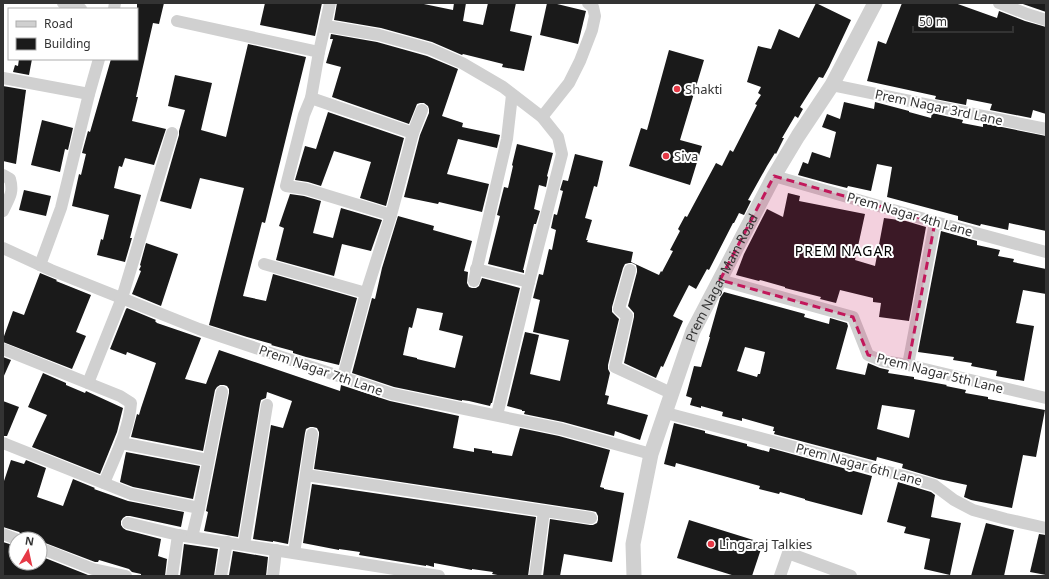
<svg xmlns="http://www.w3.org/2000/svg" width="1049" height="579" font-family="'Noto Sans',sans-serif">
	<style>
		.building { fill: #1a1a1a; fill-rule: evenodd }
		.lines { fill: none; stroke-linecap: round; stroke-linejoin: round }
		.minor { stroke: #d0d0d0; stroke-width: 12 }
		.tertiary { stroke: #d0d0d0; stroke-width: 15 }
		.marked { fill: #c2185b; fill-opacity: 0.2; stroke: #c2185b; stroke-width: 3; stroke-dasharray: 8 5; stroke-linejoin: round }
		.poi-dot { fill: #e63946; stroke: #fff; stroke-width: 1.5 }
		.labels { text-anchor: middle; dominant-baseline: central; stroke-width: 4; stroke-linejoin: round; paint-order: stroke }
		.poi-label { font-size: 13px; fill: #333; stroke: #fff; text-anchor: start }
		.street-label { font-size: 13px; fill: #333; stroke: #fff }
		.neighbourhood-label { font-size: 14px; letter-spacing: 1px; fill: #000; stroke: #fff }
	</style>
	<rect width="100%" height="100%" fill="#fff"/>
	<g class="building">
		<polygon points="137,3 164,3 159,24 153,23 136,97 138,97 132,121 166,129 154,165 125,158 122,167 119,166 114,188 141,195 130,238 132,238 125,262 97,255 101,239 103,240 109,215 72,206 79,174 81,175 86,154 82,153 88,131 90,132 111,59 137,59"/>
		<polygon points="265,3 322,3 315,36 260,25"/>
		<polygon points="337,3 419,3 453,10 454,3 466,3 463,21 483,25 488,3 516,3 510,31 532,36 524,71 502,67 503,64 463,54 462,55 432,42 381,28 334,20"/>
		<polygon points="547,3 553,3 586,11 578,44 540,35"/>
		<polygon points="816,3 851,20 829,67 823,78 819,77 800,107 803,109 798,118 795,116 782,138 784,138 776,154 775,153 767,166 748,200 751,201 744,215 739,213 734,223 733,223 709,270 707,269 696,289 689,285 673,316 683,321 663,367 661,366 656,378 624,363 634,317 634,313 628,306 637,272 637,269 636,265 632,263 629,263 625,264 623,268 612,307 612,312 619,319 608,365 608,369 610,373 605,395 609,396 607,404 648,415 640,440 615,431 614,436 563,422 524,414 525,411 522,411 522,410 507,406 525,332 539,335 530,374 560,381 569,340 533,332 540,300 533,298 539,274 543,275 549,249 552,250 556,230 551,228 554,214 557,215 563,191 560,190 563,180 568,181 575,154 603,161 597,187 594,186 585,218 592,220 586,240 588,240 587,242 633,252 631,262 659,275 661,271 662,272 673,251 670,250 680,231 678,229 685,216 687,217 716,163 722,166 730,150 733,152 757,105 755,104 761,95 758,93 761,87 747,82 758,46 771,49 779,29 799,38"/>
		<polygon points="902,3 955,3 997,18 999,11 1025,21 1046,27 1046,114 1033,110 1031,118 990,110 992,104 967,99 966,105 935,99 936,96 867,81 878,41 886,44"/>
		<polygon points="1020,3 1046,3 1046,12"/>
		<polygon points="331,34 377,42 427,56 458,69 442,116 463,123 462,127 500,135 497,148 458,139 447,174 489,184 482,212 439,202 438,204 404,197 420,135 429,113 429,109 428,106 424,103 420,103 417,104 409,124 332,97 341,67 326,63 333,39 330,39"/>
		<polygon points="248,44 306,57 265,223 262,222 243,296 266,301 273,274 357,298 339,365 306,357 293,353 293,351 271,345 272,344 247,337 209,325 244,188 200,178 191,209 160,201 179,135 179,131 185,110 168,106 175,75 212,83 201,130 226,137"/>
		<polygon points="669,50 704,60 680,140 702,146 690,185 629,166 641,128 647,130"/>
		<polygon points="19,59 32,59 29,75 13,72 15,65 18,66"/>
		<polygon points="3,86 26,90 16,164 3,161"/>
		<polygon points="844,102 874,109 875,102 909,111 909,112 931,118 932,113 963,120 962,123 983,127 983,124 987,124 1046,136 1046,231 1009,223 1008,230 981,224 980,226 958,220 958,216 887,197 892,167 877,164 871,191 848,186 847,188 827,183 798,175 803,162 808,164 812,152 830,158 836,132 822,127 827,114 840,119"/>
		<polygon points="328,112 404,138 386,206 360,198 371,162 334,151 321,186 308,182 295,180 305,146 316,149"/>
		<polygon points="42,120 73,128 68,150 65,149 60,172 31,165"/>
		<polygon points="517,144 553,153 547,176 548,177 546,187 539,185 534,209 540,211 536,224 534,224 523,270 524,270 524,273 488,264 500,216 497,215 504,187 508,188 513,166 512,165"/>
		<polygon points="24,190 51,196 46,216 19,210"/>
		<polygon points="788,193 800,196 799,201 865,214 855,260 875,266 884,218 906,221 926,227 909,321 879,317 881,303 873,302 873,298 840,290 836,303 820,299 821,297 785,288 785,287 760,280 759,281 736,275 744,254 767,209 783,217"/>
		<polygon points="290,194 304,196 321,201 313,233 333,238 341,208 382,220 371,251 342,244 334,276 276,260 284,228 279,226"/>
		<path d="M 398,216 L 434,226 L 433,230 L 472,241 L 464,271 L 468,272 L 467,283 L 469,287 L 472,288 L 476,288 L 479,286 L 482,278 L 520,288 L 492,403 L 491,403 L 490,406 L 469,401 L 462,400 L 462,401 L 394,387 L 352,373 L 372,298 L 375,299 L 382,268 ZM 417,308 L 443,313 L 439,330 L 463,336 L 455,368 L 417,359 L 417,358 L 403,355 L 409,327 L 412,328 Z"/>
		<polygon points="941,231 977,241 977,245 1000,250 998,256 1014,259 1013,262 1046,269 1046,294 1023,290 1016,323 1034,326 1024,381 996,376 997,371 971,366 972,363 953,360 954,357 918,352"/>
		<polygon points="146,243 178,254 161,306 132,294 141,271 139,270 141,266 140,265"/>
		<polygon points="40,273 57,280 56,281 91,295 76,332 86,336 72,369 3,342 3,339 13,311 24,315"/>
		<path d="M 724,292 L 805,314 L 804,317 L 829,324 L 830,318 L 847,323 L 848,326 L 836,369 L 865,375 L 868,363 L 880,368 L 889,370 L 888,373 L 914,377 L 914,379 L 947,385 L 946,386 L 966,390 L 965,393 L 988,397 L 988,399 L 1045,410 L 1036,457 L 1023,455 L 1012,508 L 971,500 L 964,497 L 967,485 L 939,479 L 902,468 L 903,464 L 877,457 L 876,461 L 774,434 L 775,431 L 773,431 L 774,427 L 742,418 L 742,421 L 722,416 L 723,412 L 701,406 L 701,408 L 690,405 L 692,398 L 686,396 L 694,366 L 701,367 L 710,337 L 709,337 L 720,298 ZM 745,347 L 765,352 L 760,374 L 758,374 L 757,377 L 737,371 ZM 882,405 L 915,410 L 909,438 L 877,429 Z"/>
		<polygon points="127,308 156,320 155,321 157,323 201,338 185,379 206,384 219,350 340,391 341,385 390,401 459,416 453,448 474,452 474,448 492,451 492,453 512,456 520,428 559,436 610,450 600,487 604,488 604,489 624,493 612,562 564,554 560,576 543,576 550,519 590,525 593,525 597,523 598,520 598,516 596,512 592,511 314,469 319,435 319,432 317,428 313,427 310,427 306,429 305,433 288,544 273,541 273,542 253,539 271,425 283,428 292,401 267,392 266,398 261,400 260,404 238,537 204,531 208,512 206,511 229,393 229,389 227,386 224,385 220,385 217,387 215,390 203,451 131,437 137,414 139,415 141,408 156,363 127,352 126,355 110,349 126,309"/>
		<polygon points="3,357 11,360 3,378"/>
		<polygon points="43,373 66,383 66,385 85,393 86,391 123,408 117,432 100,474 32,447 47,415 28,407"/>
		<polygon points="3,401 19,407 7,436 3,436"/>
		<polygon points="674,423 705,431 705,433 747,444 747,446 769,452 770,448 872,476 862,515 805,500 805,499 780,492 779,494 759,489 760,486 676,463 675,467 664,464"/>
		<polygon points="126,452 200,466 193,499 133,487 120,482"/>
		<polygon points="11,460 24,464 26,460 46,468 37,497 63,506 73,479 95,488 94,489 128,501 184,512 181,527 130,516 126,516 123,518 121,521 121,525 123,528 126,530 161,539 158,556 167,559 165,576 141,576 141,574 132,572 129,569 99,560 98,562 95,562 40,541 40,539 23,539 22,535 19,532 3,527 3,484"/>
		<polygon points="898,482 931,492 935,495 931,517 961,523 950,575 924,569 930,539 904,533 906,527 887,522"/>
		<polygon points="312,484 536,517 528,576 503,576 492,574 493,572 472,569 472,570 434,563 434,567 426,565 426,566 359,555 360,552 339,549 339,550 303,543"/>
		<polygon points="689,520 763,543 752,576 735,576 677,558"/>
		<polygon points="986,523 1014,530 1004,576 971,576"/>
		<polygon points="1039,534 1046,535 1046,575 1030,572"/>
		<polygon points="3,542 16,546 16,563 40,563 40,556 88,575 88,576 3,576"/>
		<polygon points="184,544 218,549 214,576 180,576"/>
		<polygon points="233,551 268,557 266,576 235,576 229,575"/>
	</g>
	<g class="lines">
		<g class="minor">
			<polyline points="63,3 81,9"/>
			<polyline points="330,3 319,52 311,98 304,115 286,186 306,189 391,215"/>
			<polyline points="999,3 1027,14 1046,20"/>
			<polyline points="114,9 115,3"/>
			<polyline points="177,21 319,52"/>
			<polyline points="326,26 379,35 430,49 462,63 503,87 542,117 558,137 562,154 529,282 497,415"/>
			<polyline points="3,78 89,94"/>
			<polyline points="832,85 1046,129"/>
			<polyline points="311,98 413,133"/>
			<polyline points="542,117 569,83 580,61 592,30 595,16 593,7 588,3"/>
			<path d="M 3,175 L 10,179 C 14,193 9,198 3,211"/>
			<polyline points="774,176 935,222 1046,252"/>
			<polyline points="3,248 51,270 199,329 392,394 561,429 651,454"/>
			<polyline points="264,264 366,293"/>
			<polyline points="40,265 61,208 89,94 99,59"/>
			<polyline points="476,269 529,282"/>
			<polyline points="630,270 619,309 627,316 615,367 671,393"/>
			<polyline points="720,280 853,317 868,355 883,361 908,365 1046,398"/>
			<polyline points="474,281 507,139 512,95"/>
			<path d="M 3,349 L 120,396 L 131,403 C 129,431 114,458 104,483"/>
			<polyline points="908,365 935,222"/>
			<polyline points="343,377 366,293 391,215 413,133 422,110"/>
			<polyline points="88,383 122,298 172,133"/>
			<polyline points="666,413 903,476 934,485 954,500 973,510 1006,519 1046,528"/>
			<polyline points="3,443 131,494 199,508"/>
			<polyline points="121,443 208,460"/>
			<polyline points="306,475 591,518"/>
			<polyline points="128,523 178,535 439,576"/>
			<polyline points="3,534 16,539"/>
			<polyline points="192,537 199,508 222,392"/>
			<polyline points="244,545 267,405"/>
			<polyline points="40,548 93,569 126,576"/>
			<polyline points="294,553 312,434"/>
			<polyline points="172,576 178,535"/>
			<polyline points="221,576 227,542"/>
			<polyline points="273,576 276,550"/>
			<polyline points="535,576 544,511"/>
			<polyline points="780,576 788,553 851,576"/>
		</g>
		<path class="tertiary" id="s1" d="M 634,576 L 633,544 L 651,454 L 693,331 L 774,176 L 798,136 L 832,85 L 875,3"/>
	</g>
	<path class="marked" d="M 774,176 L 935,222 L 908,365 L 868,355 L 853,317 L 720,280 Z"/>
	<g class="poi-dot">
		<circle cx="677" cy="89" r="4"/>
		<circle cx="666" cy="156" r="4"/>
		<circle cx="711" cy="544" r="4"/>
	</g>
	<g class="labels">
		<g class="poi-label">
			<text x="685" y="89">Shakti</text>
			<text x="674" y="156">Siva</text>
			<text x="719" y="544">Lingaraj Talkies</text>
		</g>
		<g class="street-label">
			<text transform="translate(939 107) rotate(12)">Prem Nagar 3rd Lane</text>
			<text transform="translate(910 214) rotate(16)">Prem Nagar 4th Lane</text>
			<text stroke="none"><textPath href="#s1" startOffset="314">Prem Nagar Main Road</textPath></text>
			<text transform="translate(321 370) rotate(19)">Prem Nagar 7th Lane</text>
			<text transform="translate(940 373) rotate(14)">Prem Nagar 5th Lane</text>
			<text transform="translate(859 464) rotate(15)">Prem Nagar 6th Lane</text>
		</g>
		<g class="neighbourhood-label">
			<text x="844" y="250">PREM NAGAR</text>
		</g>
	</g>
	<rect width="1049" height="579" fill="none" stroke="#333333" stroke-width="8"/>
	<rect x="8" y="8" width="130" height="52" fill="#ffffff" stroke="#adadad"/>
	<rect x="16" y="21" width="20" height="6" fill="#d0d0d0" stroke="#adadad"/>
	<text x="44" y="28" font-size="12" fill="#333333">Road</text>
	<rect x="16" y="38" width="20" height="12" fill="#1a1a1a" stroke="#adadad"/>
	<text x="44" y="48" font-size="12" fill="#333333">Building</text>
	<g transform="translate(28 551) rotate(9)"><circle r="19" fill="#ffffff" stroke="#adadad"/>
	<path d="M0-3L7 15L0 10L-7 15Z" fill="#e63946"/>
	<text y="-6" font-size="11" font-weight="bold" text-anchor="middle" fill="#333333">N</text>
	</g>
	<path d="M913 26v6h100v-6" fill="none" stroke="#333333" stroke-width="2"/>
	<text x="919" y="26" font-size="12" fill="#333333" stroke="#ffffff" stroke-width="3" paint-order="stroke">50 m</text>
</svg>
